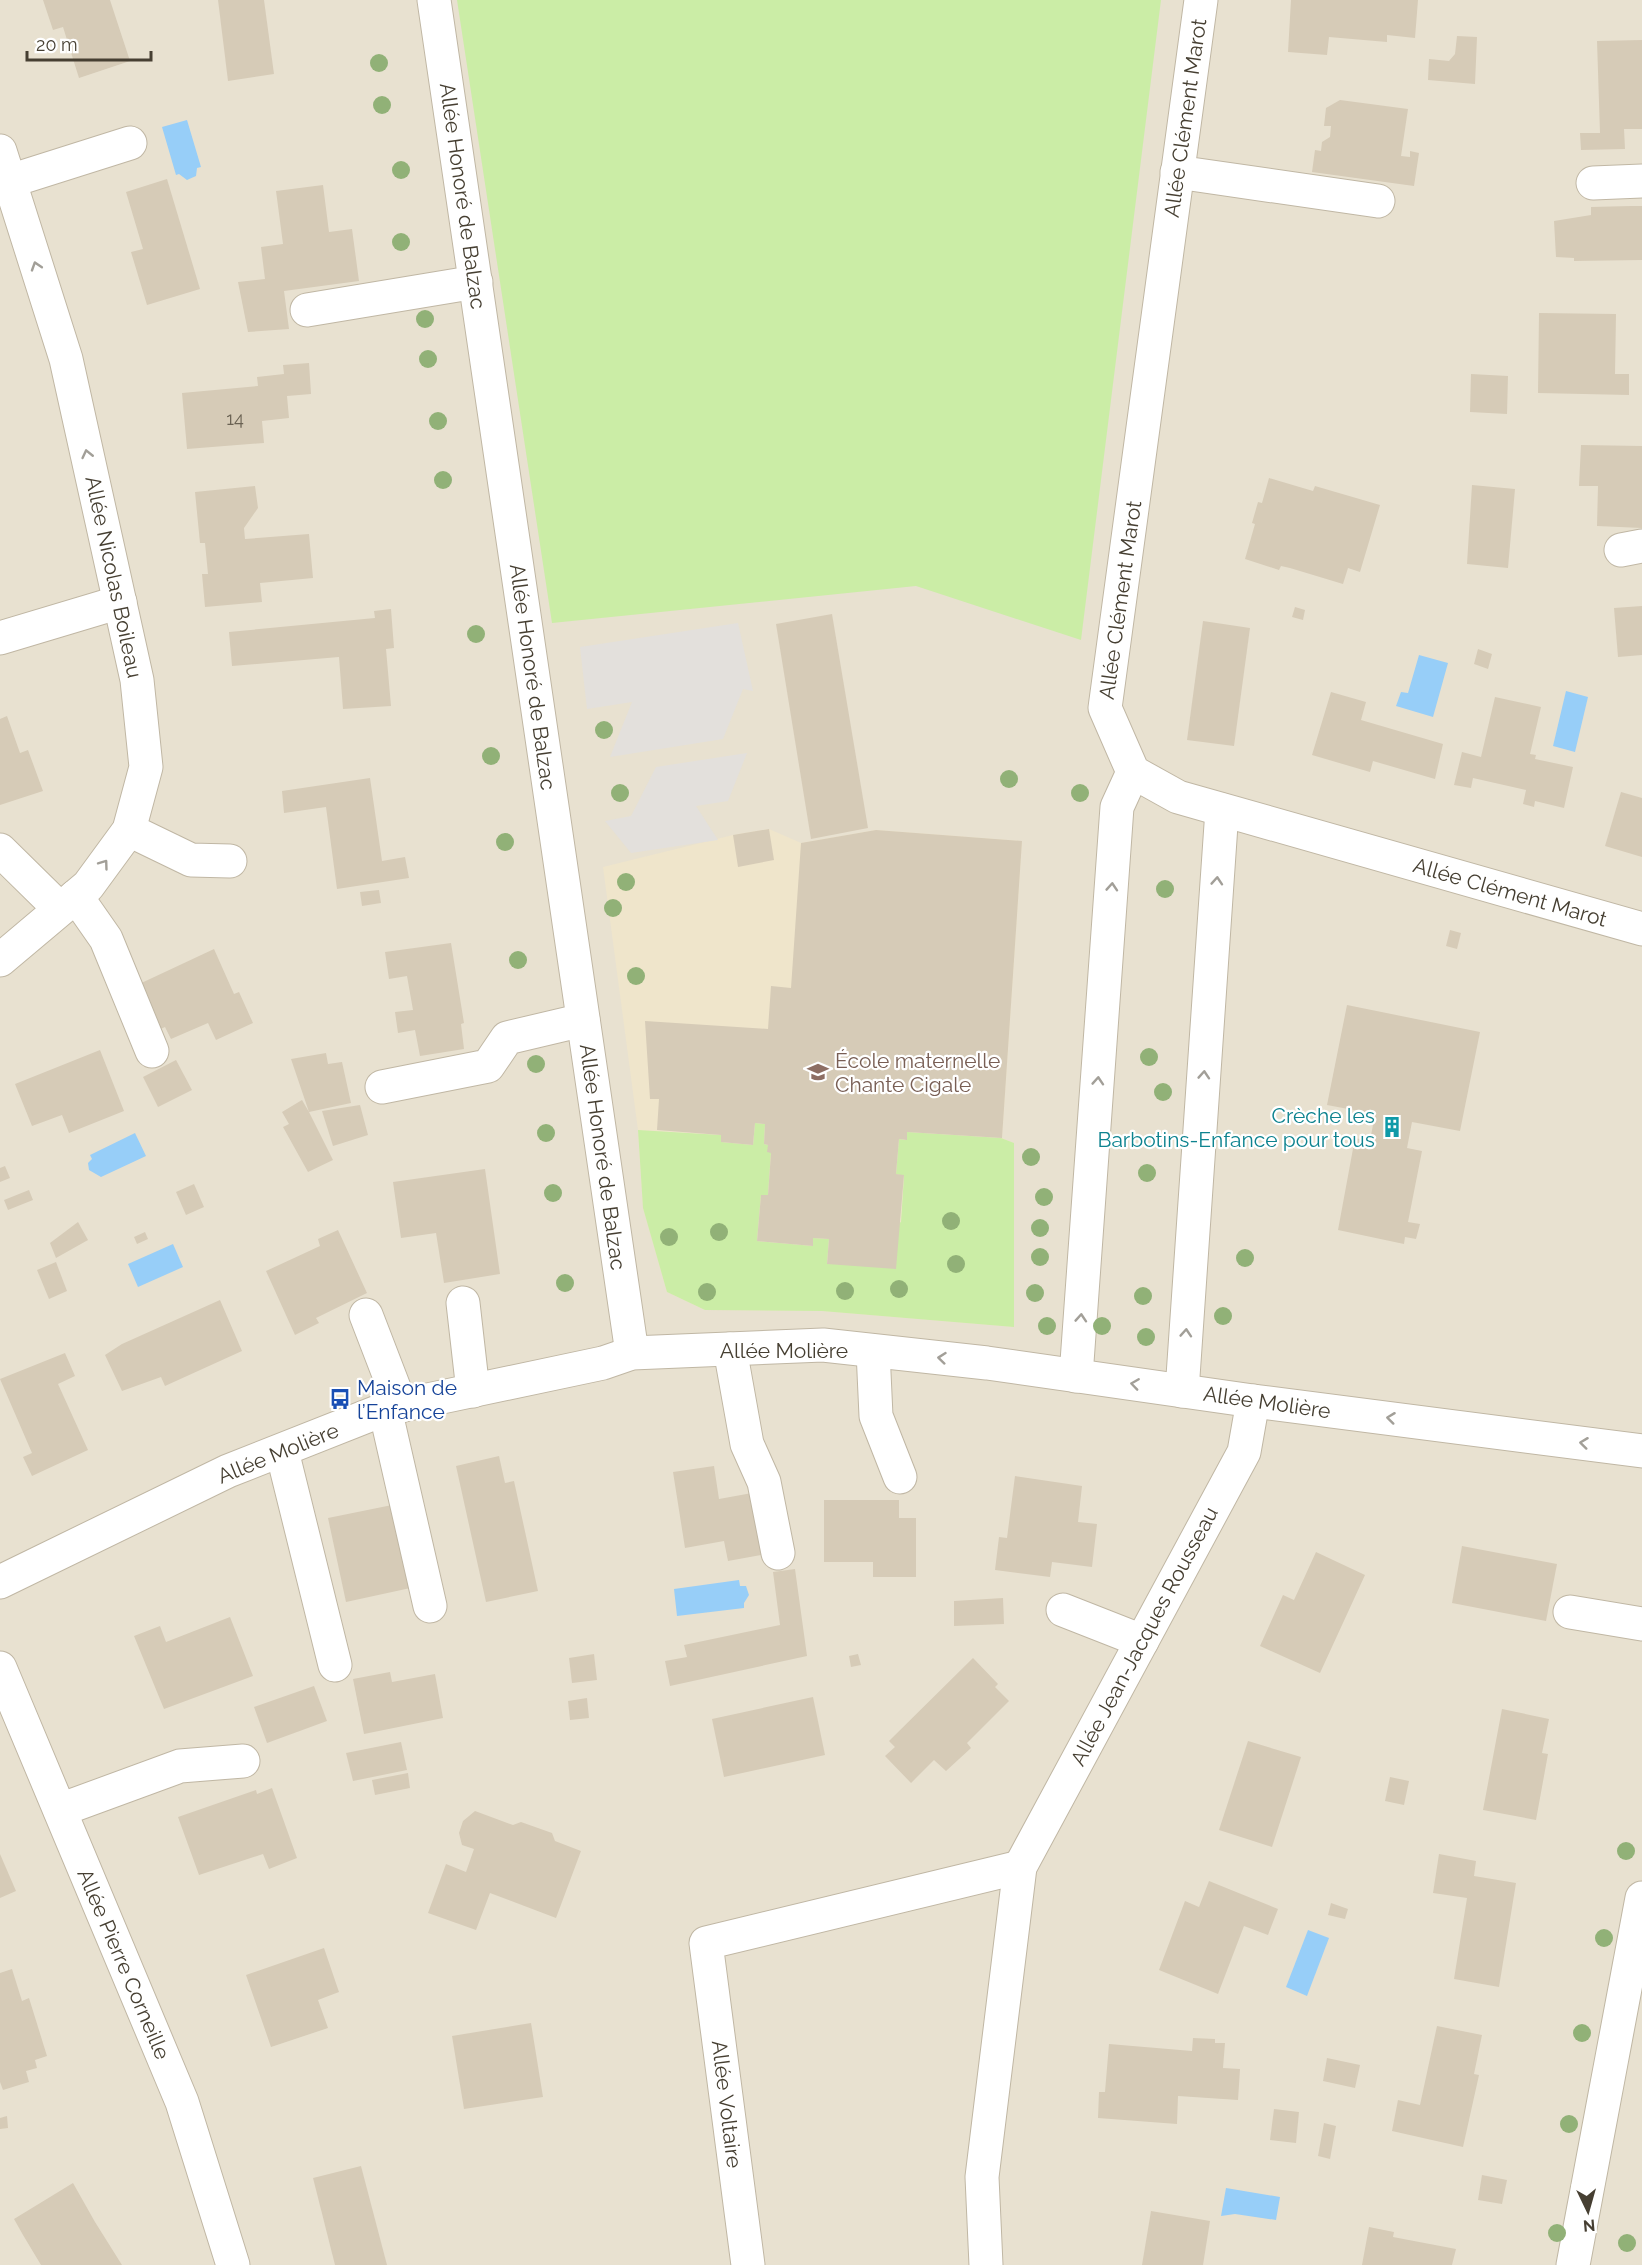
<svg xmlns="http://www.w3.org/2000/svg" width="1642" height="2265" font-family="Raleway,sans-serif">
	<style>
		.residential { fill: #e8e1d0 }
		.education { fill: #efe5cb }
		.green { fill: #cbeda6 }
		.parking { fill: #e3e0dc }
		.water { fill: #97cef8 }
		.building { fill: #d6cbb7 }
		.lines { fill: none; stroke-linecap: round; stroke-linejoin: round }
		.minor-casing { stroke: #c0b7a4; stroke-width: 35 }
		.minor { stroke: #fff; stroke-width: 33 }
		.tree { fill: #91b177 }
		.oneway { stroke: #a29f98 }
		.labels { text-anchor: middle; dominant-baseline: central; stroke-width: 4.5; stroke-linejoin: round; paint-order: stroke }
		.number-label { font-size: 18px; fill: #6a6253 }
		.street-label { font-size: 21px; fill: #463f32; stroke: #fff }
		.education-label { font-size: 21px; fill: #785e54; stroke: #fff; text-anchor: start }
		.culture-label { font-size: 21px; fill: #0d838f; stroke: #fff; text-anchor: end }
		.transit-label { font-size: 21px; fill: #164399; stroke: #fff; text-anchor: start }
	</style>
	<rect width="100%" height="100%" fill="#f4efe3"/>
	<rect class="residential" x="0" y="0" width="1642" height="2265"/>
	<polygon class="education" points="769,829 801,843 876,830 1022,841 1002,1138 1014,1143 1014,1327 822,1311 705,1310 667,1292 643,1208 638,1130 603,867 733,835"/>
	<g class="green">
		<polygon points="457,0 1161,0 1081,640 916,586 552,623"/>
		<polygon points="755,1123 765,1124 764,1144 768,1145 771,1153 768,1195 761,1195 757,1241 813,1246 813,1238 829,1239 827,1264 901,1222 904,1176 896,1174 899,1139 906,1140 907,1132 1001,1138 1014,1143 1014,1327 822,1311 705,1310 667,1292 643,1208 638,1130 721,1135 721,1142 753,1145"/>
	</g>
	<g class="parking">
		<polygon points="738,623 753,691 743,689 723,739 610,757 632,702 587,709 580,647"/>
		<polygon points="747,753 728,801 696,806 718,840 631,853 605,821 631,816 656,767"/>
	</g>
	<g class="water">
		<polygon points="187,120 201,167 197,168 196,176 187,180 179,174 176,175 162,127"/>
		<polygon points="1419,655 1448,663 1433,717 1396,706 1401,692 1408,693"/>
		<polygon points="1566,691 1588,697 1575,752 1553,746"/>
		<polygon points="135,1133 146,1156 101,1177 89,1170 88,1163 92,1159 90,1155"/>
		<polygon points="173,1244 183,1267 138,1287 128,1264"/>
		<polygon points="739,1580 740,1586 746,1586 749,1595 744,1603 744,1608 677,1616 674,1589"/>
		<polygon points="1308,1930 1329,1938 1307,1996 1286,1987"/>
		<polygon points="1226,2188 1280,2197 1276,2220 1235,2214 1221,2216"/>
	</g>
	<g class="building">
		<polygon points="43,0 110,0 130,61 79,78 63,27 53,30"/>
		<polygon points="218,0 264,0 274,74 228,81"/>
		<polygon points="1291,0 1418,0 1415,38 1387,35 1387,42 1329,37 1327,55 1288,52"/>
		<polygon points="1457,36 1477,37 1475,84 1428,80 1429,59 1449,61 1455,54"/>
		<polygon points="1642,40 1642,129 1624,129 1625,149 1581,150 1580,133 1600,133 1597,41"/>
		<polygon points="1340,100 1408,109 1401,156 1410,157 1410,151 1419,153 1414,186 1312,172 1315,150 1321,151 1322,142 1330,137 1331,126 1324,126 1326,108"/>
		<polygon points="167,179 200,289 147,305 131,252 143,249 126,192"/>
		<polygon points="323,185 329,232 352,229 359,281 284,291 289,329 248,332 238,282 265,279 261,247 283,244 276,191"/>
		<polygon points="1631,206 1642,206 1642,260 1574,261 1574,258 1556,257 1554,221 1591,215 1591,207"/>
		<polygon points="1539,313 1616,314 1615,374 1629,374 1629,395 1538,393"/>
		<polygon points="309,363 311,394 287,396 289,418 262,421 264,443 187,449 182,393 258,386 257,377 284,374 283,365"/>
		<polygon points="1471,374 1508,376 1507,414 1470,412"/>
		<polygon points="1581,445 1642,446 1642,528 1597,526 1598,486 1579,486"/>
		<polygon points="1269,478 1313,491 1315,486 1380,505 1360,572 1348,568 1343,584 1290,568 1281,566 1279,570 1245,559 1255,524 1252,523 1258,502 1262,503"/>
		<polygon points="1472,485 1515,489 1508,568 1467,564"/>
		<polygon points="255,486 258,508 244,528 245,539 309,534 313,578 260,583 262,602 205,607 202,574 208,574 205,543 200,543 195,492"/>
		<polygon points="1642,606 1642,655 1618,657 1614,608"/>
		<polygon points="1295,607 1305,610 1303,620 1292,617"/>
		<polygon points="391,609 394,648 386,649 391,706 343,709 339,657 232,666 229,632 375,618 374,611"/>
		<polygon points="832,614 868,828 811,839 776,624"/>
		<polygon points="1203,621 1250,628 1234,746 1187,740"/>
		<polygon points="1478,649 1492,654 1488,669 1474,664"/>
		<polygon points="1331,692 1366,702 1361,720 1443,744 1435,779 1373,761 1370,772 1312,755"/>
		<polygon points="1495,697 1541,707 1530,754 1536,755 1535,759 1573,767 1564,808 1535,801 1534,807 1523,804 1526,790 1473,778 1471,788 1454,785 1462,752 1481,757"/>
		<polygon points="7,716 20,753 28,750 43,791 0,805 0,719"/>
		<polygon points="370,778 382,861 405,857 409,878 337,889 326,807 284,813 282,791"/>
		<polygon points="1621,792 1642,798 1642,857 1605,846"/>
		<polygon points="769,829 774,860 738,867 733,835"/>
		<polygon points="876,830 1022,841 1002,1138 907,1132 907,1140 899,1139 896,1174 904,1175 896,1269 827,1264 829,1239 813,1238 813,1246 757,1241 761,1195 768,1195 771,1153 767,1152 768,1145 764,1144 765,1124 755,1123 753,1145 721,1142 721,1135 657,1130 659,1099 650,1099 645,1021 768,1029 771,986 791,988 801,843"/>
		<polygon points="379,890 381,903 362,906 360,892"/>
		<polygon points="1450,930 1461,933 1457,949 1446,946"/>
		<polygon points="451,943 464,1023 461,1024 464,1049 420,1056 415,1030 398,1033 395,1012 413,1010 407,976 389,979 385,952"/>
		<polygon points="214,949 234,994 239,992 253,1023 216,1040 208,1023 171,1039 165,1027 156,1031 135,986"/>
		<polygon points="1347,1005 1480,1032 1460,1131 1412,1122 1407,1148 1422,1151 1408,1222 1420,1224 1416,1239 1405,1237 1404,1244 1338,1230 1355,1138 1370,1141 1375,1114 1327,1105"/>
		<polygon points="100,1050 124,1111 69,1133 62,1115 32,1126 15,1084"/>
		<polygon points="326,1053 328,1064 342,1062 351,1103 309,1112 333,1160 308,1172 283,1127 289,1124 282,1112 302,1100 309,1112 291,1059"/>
		<polygon points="176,1060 192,1090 158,1107 143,1077"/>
		<polygon points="360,1105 368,1135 333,1146 322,1111"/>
		<polygon points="5,1166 10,1178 0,1182 0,1168"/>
		<polygon points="485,1169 500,1274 444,1283 436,1233 401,1238 393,1182"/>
		<polygon points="194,1184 204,1207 186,1215 176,1192"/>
		<polygon points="29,1190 33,1200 8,1210 4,1200"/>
		<polygon points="78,1222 88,1240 56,1258 50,1243"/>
		<polygon points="338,1230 367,1293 316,1318 319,1323 295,1335 266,1271 320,1246 318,1239"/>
		<polygon points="145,1232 148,1239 137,1244 134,1237"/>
		<polygon points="56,1262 67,1291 49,1299 37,1270"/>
		<polygon points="220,1300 242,1351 165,1386 161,1377 122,1391 105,1355 122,1344"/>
		<polygon points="65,1353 75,1376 58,1384 88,1450 32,1476 23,1457 32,1453 0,1379"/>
		<polygon points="499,1456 505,1483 514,1481 538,1591 486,1602 456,1466"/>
		<polygon points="714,1466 719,1499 752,1493 761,1555 728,1561 724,1541 685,1548 673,1472"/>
		<polygon points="1015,1476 1082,1486 1078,1522 1097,1524 1092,1567 1052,1562 1050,1577 995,1570 999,1537 1007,1538"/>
		<polygon points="824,1500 899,1500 899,1518 916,1518 916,1577 873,1577 873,1562 824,1562"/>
		<polygon points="397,1504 415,1587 346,1602 328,1518"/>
		<polygon points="1462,1546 1557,1564 1546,1621 1452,1603"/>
		<polygon points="1316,1552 1365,1575 1320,1673 1260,1646 1283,1595 1294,1600"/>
		<polygon points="795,1569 807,1656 670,1686 665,1661 687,1657 684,1645 780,1625 773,1572"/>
		<polygon points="1003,1598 1004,1624 954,1626 954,1601"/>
		<polygon points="230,1617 253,1676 164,1709 134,1636 160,1626 166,1642"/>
		<polygon points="594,1654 597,1680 572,1683 569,1658"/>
		<polygon points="858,1654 861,1665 851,1667 849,1656"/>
		<polygon points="973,1658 998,1684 995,1687 1009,1701 967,1743 971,1748 946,1771 934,1760 911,1783 885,1756 895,1747 889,1741"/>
		<polygon points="390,1672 392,1682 435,1674 443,1718 364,1734 353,1679"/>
		<polygon points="314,1686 327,1721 267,1743 254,1707"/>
		<polygon points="813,1697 825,1755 724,1777 712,1719"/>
		<polygon points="587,1698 589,1718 570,1720 568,1701"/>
		<polygon points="1502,1709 1549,1719 1542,1753 1548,1754 1536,1820 1483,1810"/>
		<polygon points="1248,1741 1301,1757 1272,1847 1219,1830"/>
		<polygon points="401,1742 407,1770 353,1781 346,1753"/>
		<polygon points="408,1773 410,1788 375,1795 372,1780"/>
		<polygon points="1390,1777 1409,1781 1404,1805 1385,1801"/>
		<polygon points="272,1788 297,1858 269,1869 263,1854 199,1875 178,1817 256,1790 257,1794"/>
		<polygon points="475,1811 513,1825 521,1822 552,1833 555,1841 581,1851 556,1918 490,1893 476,1930 428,1913 446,1864 466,1872 474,1849 462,1845 459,1833 463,1821"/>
		<polygon points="0,1854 16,1891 0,1898"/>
		<polygon points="1439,1854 1476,1861 1474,1876 1516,1883 1499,1987 1454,1979 1467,1898 1433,1893"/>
		<polygon points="1209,1881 1278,1909 1268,1935 1244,1926 1218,1994 1159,1970 1185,1901 1199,1907"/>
		<polygon points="1331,1903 1348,1909 1345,1919 1328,1915"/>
		<polygon points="324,1948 339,1992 318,2000 328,2028 271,2047 246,1975"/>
		<polygon points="12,1969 22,2001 29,1998 47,2056 35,2060 37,2068 26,2071 29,2082 3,2090 0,2082 0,1973"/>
		<polygon points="531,2023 543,2097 464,2109 452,2036"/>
		<polygon points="1437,2026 1482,2035 1474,2074 1479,2075 1463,2147 1392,2131 1398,2100 1420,2105"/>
		<polygon points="1193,2038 1215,2039 1215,2043 1225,2043 1223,2068 1240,2069 1238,2100 1178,2096 1177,2124 1098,2118 1099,2092 1105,2092 1109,2044 1192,2051"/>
		<polygon points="1327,2058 1360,2065 1355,2088 1323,2081"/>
		<polygon points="1274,2109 1299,2112 1296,2143 1270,2140"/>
		<polygon points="7,2116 8,2128 0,2129 0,2118"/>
		<polygon points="1324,2123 1336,2126 1330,2159 1318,2156"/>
		<polygon points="361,2166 387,2265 335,2265 313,2178"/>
		<polygon points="1482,2175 1507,2180 1502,2204 1478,2200"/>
		<polygon points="73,2183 95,2222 122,2265 41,2265 23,2235 14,2219"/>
		<polygon points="1151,2211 1210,2221 1203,2265 1142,2265"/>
		<polygon points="1369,2227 1394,2232 1393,2237 1456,2249 1452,2265 1362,2265"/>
	</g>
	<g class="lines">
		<defs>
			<g id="minor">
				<polyline points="434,0 632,1353"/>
				<polyline points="1201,0 1105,708 1133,772 1178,797 1642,929"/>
				<polyline points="0,151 66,359 137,680 146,767 129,830 88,886 0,960"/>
				<polyline points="1177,172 1378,201"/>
				<polyline points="10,181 130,143"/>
				<polyline points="1593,183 1642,181"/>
				<polyline points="307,310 476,282"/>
				<polyline points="1621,550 1642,546"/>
				<polyline points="0,638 120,602"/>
				<polyline points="129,830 191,860 230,861"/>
				<polyline points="0,850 60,909"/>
				<polyline points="76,896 106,939 152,1051"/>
				<polyline points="382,1087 488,1066 507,1038 583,1020"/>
				<polyline points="463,1303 473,1391"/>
				<polyline points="366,1315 401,1406"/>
				<polyline points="730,1349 747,1444 764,1482 778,1553"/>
				<polyline points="873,1351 876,1416 900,1477"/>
				<polyline points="1076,1376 1117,807 1133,772"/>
				<polyline points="1182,1391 1222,810"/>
				<polyline points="385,1409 430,1606"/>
				<polyline points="282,1451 335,1665"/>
				<polyline points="0,1582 228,1471 385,1409 603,1363 632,1353 823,1345 987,1363 1253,1401 1642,1451"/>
				<polyline points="1063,1610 1142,1641"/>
				<polyline points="1570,1612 1642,1624"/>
				<polyline points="0,1668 182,2102 233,2265"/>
				<polyline points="60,1810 180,1766 243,1761"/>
				<polyline points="748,2265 706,1943 1020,1867"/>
				<polyline points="986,2265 982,2177 1020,1867 1244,1452 1253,1401"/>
				<polyline points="1573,2265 1642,1898"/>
			</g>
		</defs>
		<use href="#minor" class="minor-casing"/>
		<use href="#minor" class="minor"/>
	</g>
	<g class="tree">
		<circle cx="379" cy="63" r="9"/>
		<circle cx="382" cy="105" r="9"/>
		<circle cx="401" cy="170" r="9"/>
		<circle cx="401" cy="242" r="9"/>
		<circle cx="425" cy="319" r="9"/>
		<circle cx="428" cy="359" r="9"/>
		<circle cx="438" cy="421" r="9"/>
		<circle cx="443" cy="480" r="9"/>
		<circle cx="476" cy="634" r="9"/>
		<circle cx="604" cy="730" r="9"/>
		<circle cx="491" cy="756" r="9"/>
		<circle cx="1009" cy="779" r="9"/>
		<circle cx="620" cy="793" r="9"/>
		<circle cx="1080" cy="793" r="9"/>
		<circle cx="505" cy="842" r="9"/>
		<circle cx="626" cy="882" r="9"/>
		<circle cx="1165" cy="889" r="9"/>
		<circle cx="613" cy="908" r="9"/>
		<circle cx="518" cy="960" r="9"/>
		<circle cx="636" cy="976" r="9"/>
		<circle cx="1149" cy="1057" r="9"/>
		<circle cx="536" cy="1064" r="9"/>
		<circle cx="1163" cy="1092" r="9"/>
		<circle cx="546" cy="1133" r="9"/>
		<circle cx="1031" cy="1157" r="9"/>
		<circle cx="1147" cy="1173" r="9"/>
		<circle cx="553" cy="1193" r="9"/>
		<circle cx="1044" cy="1197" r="9"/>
		<circle cx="951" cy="1221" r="9"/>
		<circle cx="1040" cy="1228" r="9"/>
		<circle cx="719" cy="1232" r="9"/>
		<circle cx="669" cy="1237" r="9"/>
		<circle cx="1040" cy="1257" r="9"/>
		<circle cx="1245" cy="1258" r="9"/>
		<circle cx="956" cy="1264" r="9"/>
		<circle cx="565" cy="1283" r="9"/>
		<circle cx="899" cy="1289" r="9"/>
		<circle cx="845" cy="1291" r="9"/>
		<circle cx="707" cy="1292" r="9"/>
		<circle cx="1035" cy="1293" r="9"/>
		<circle cx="1143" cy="1296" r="9"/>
		<circle cx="1223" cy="1316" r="9"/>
		<circle cx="1047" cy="1326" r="9"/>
		<circle cx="1102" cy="1326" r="9"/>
		<circle cx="1146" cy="1337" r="9"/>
		<circle cx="1626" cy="1851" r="9"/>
		<circle cx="1604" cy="1938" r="9"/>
		<circle cx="1582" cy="2033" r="9"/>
		<circle cx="1569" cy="2124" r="9"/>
		<circle cx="1557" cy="2233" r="9"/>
		<circle cx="1627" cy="2243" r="9"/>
	</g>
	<defs><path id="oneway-chevron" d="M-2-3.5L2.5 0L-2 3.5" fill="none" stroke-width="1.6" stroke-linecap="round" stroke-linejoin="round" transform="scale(1.5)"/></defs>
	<g class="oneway">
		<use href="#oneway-chevron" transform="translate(36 266) rotate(-108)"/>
		<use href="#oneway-chevron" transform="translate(87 454) rotate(-103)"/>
		<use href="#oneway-chevron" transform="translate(104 864) rotate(-54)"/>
		<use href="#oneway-chevron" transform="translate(1217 881) rotate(-86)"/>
		<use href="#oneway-chevron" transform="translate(1112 887) rotate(-86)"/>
		<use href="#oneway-chevron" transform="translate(1204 1075) rotate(-86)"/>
		<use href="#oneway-chevron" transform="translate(1098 1081) rotate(-86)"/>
		<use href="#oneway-chevron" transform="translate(1081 1318) rotate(-86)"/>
		<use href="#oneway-chevron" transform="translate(1186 1333) rotate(-86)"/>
		<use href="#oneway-chevron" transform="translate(942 1358) rotate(-174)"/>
		<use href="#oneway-chevron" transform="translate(1135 1384) rotate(-172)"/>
		<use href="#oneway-chevron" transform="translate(1391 1418) rotate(-173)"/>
		<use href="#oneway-chevron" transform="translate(1584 1443) rotate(-173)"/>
	</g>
	<defs>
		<symbol id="school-bare" viewBox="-9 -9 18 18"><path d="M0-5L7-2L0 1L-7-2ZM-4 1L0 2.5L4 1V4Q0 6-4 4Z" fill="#8d6e63" stroke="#fff" stroke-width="2.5" paint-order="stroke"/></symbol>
		<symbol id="building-bare" viewBox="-9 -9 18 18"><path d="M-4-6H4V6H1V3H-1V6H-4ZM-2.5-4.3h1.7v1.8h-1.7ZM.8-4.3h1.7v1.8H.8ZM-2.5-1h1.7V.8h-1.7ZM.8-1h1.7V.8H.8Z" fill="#0f9aa8" stroke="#fff" stroke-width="2.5" paint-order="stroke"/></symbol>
		<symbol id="bus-bare" viewBox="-9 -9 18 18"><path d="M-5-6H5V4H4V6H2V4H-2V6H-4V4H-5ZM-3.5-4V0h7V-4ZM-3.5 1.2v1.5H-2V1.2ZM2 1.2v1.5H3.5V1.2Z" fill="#1a4fb4" stroke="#fff" stroke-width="2.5" paint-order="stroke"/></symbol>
	</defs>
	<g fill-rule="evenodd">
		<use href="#school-bare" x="803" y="1057" width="30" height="30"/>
		<use href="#building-bare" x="1377" y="1112" width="30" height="30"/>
		<use href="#bus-bare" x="325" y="1384" width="30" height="30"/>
	</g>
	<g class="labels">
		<g class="number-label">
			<text x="235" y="418">14</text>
		</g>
		<g class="street-label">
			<text transform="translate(1185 118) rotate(-82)">Allée Clément Marot</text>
			<text transform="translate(463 196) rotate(82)">Allée Honoré de Balzac</text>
			<text transform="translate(114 577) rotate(78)">Allée Nicolas Boileau</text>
			<text transform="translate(1120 600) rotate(-82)">Allée Clément Marot</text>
			<text transform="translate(533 677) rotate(82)">Allée Honoré de Balzac</text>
			<text transform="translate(1510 892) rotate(16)">Allée Clément Marot</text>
			<text transform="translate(603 1157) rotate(82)">Allée Honoré de Balzac</text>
			<text x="784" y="1350">Allée Molière</text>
			<text transform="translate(1267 1402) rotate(8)">Allée Molière</text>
			<text transform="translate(278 1453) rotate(-22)">Allée Molière</text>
			<text transform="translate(1144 1636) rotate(-62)">Allée Jean-Jacques Rousseau</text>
			<text transform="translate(124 1964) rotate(67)">Allée Pierre Corneille</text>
			<text transform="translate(727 2104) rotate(83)">Allée Voltaire</text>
		</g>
		<g class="education-label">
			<text x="835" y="1060">École maternelle<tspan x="835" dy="24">Chante Cigale</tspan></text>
		</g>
		<g class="culture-label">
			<text x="1375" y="1115">Crèche les<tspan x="1375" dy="24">Barbotins-Enfance pour tous</tspan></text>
		</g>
		<g class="transit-label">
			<text x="357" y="1387">Maison de<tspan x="357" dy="24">l’Enfance</tspan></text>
		</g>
	</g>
	<g transform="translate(1588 2211) rotate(175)" stroke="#ffffff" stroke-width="4.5" paint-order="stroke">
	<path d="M0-4.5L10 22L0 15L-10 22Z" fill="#463f32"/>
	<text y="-9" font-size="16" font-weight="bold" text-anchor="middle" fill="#463f32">N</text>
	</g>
	<path d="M27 51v9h124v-9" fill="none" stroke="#463f32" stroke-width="3"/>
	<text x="36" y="51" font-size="18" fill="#463f32" stroke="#ffffff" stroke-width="4.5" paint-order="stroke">20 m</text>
</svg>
